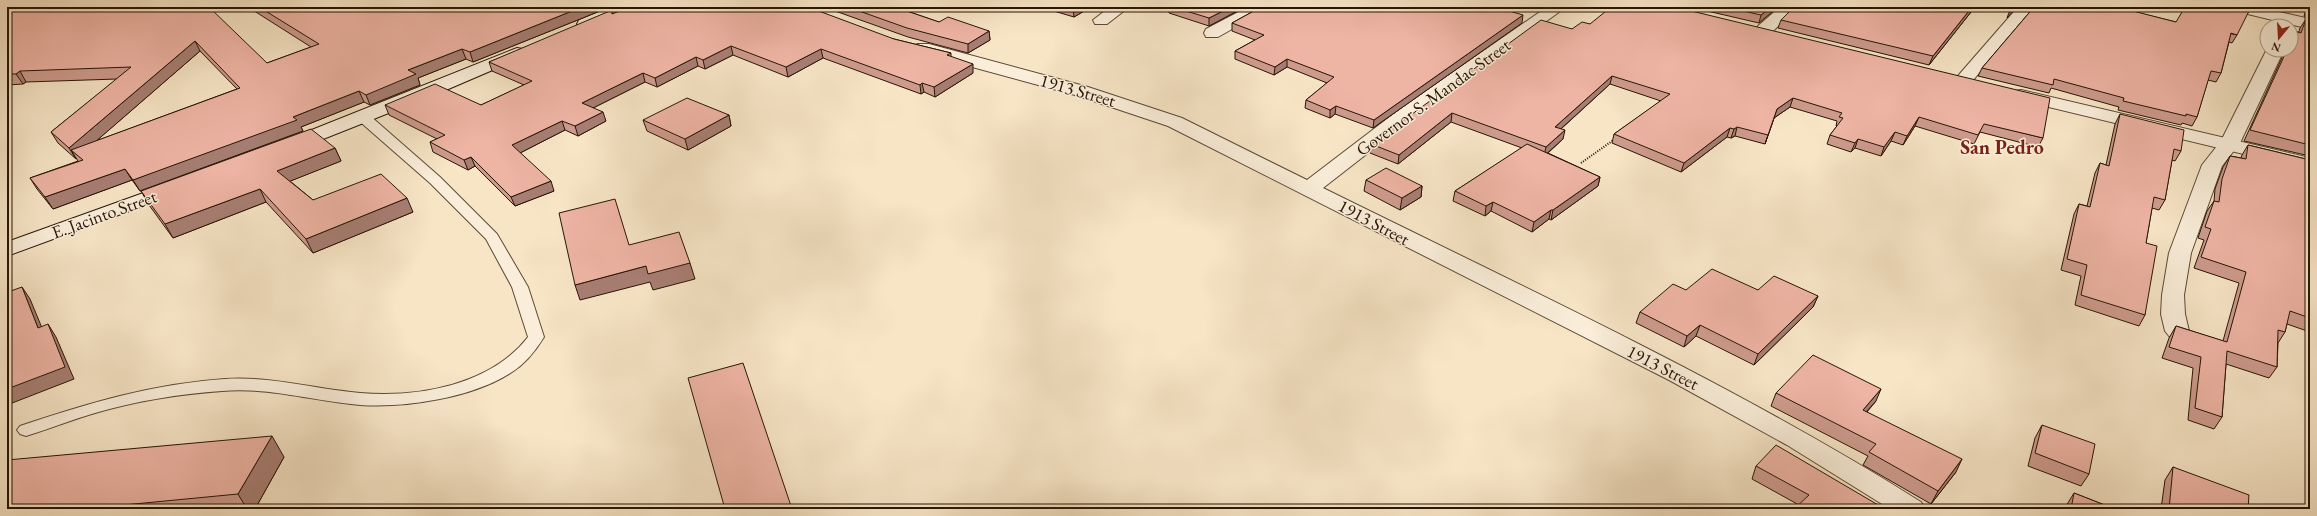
<svg xmlns="http://www.w3.org/2000/svg" width="2317" height="516" font-family="'EB Garamond',serif">
	<style>
		.lines { fill: none; stroke-linecap: round; stroke-linejoin: round }
		.service-casing { stroke: #5b4935; stroke-width: 2 }
		.minor-casing { stroke: #5b4935; stroke-width: 2 }
		.tertiary-casing { stroke: #5b4935; stroke-width: 2 }
		.secondary-casing { stroke: #271505; stroke-width: 2 }
		.path { stroke: #271505; stroke-width: 2; stroke-dasharray: 1 1.5; stroke-linecap: butt }
		.service { fill: #faeeda; fill-rule: evenodd }
		.minor { fill: #faeeda; fill-rule: evenodd }
		.tertiary { fill: #faeeda; fill-rule: evenodd }
		.secondary { fill: #faeeda; fill-rule: evenodd }
		.wall { fill: #cd9b8d; stroke: #271505; fill-rule: evenodd }
		.shaded-wall { fill: #a77e73; stroke: #271505 }
		.building { fill: #eeb4a4; stroke: #271505 }
		.labels { text-anchor: middle; dominant-baseline: central; stroke-width: 3; stroke-linejoin: round; paint-order: stroke }
		.street-label { font-size: 18px; fill: #271505; stroke: #faeeda }
		.quarter-label { font-size: 20px; font-weight: bold; fill: #7a1f14; stroke: #faeeda }
	</style>
	<rect width="100%" height="100%" fill="#f7e5c6"/>
	<filter id="stains"><feTurbulence type="fractalNoise" baseFrequency=".005" numOctaves="4"/><feColorMatrix values="0 0 0 0 .2 0 0 0 0 .09 0 0 0 0 .02 0 0 0 .5 -.17"/></filter>
	<radialGradient id="worn" r=".72"><stop offset=".6" stop-color="#630" stop-opacity="0"/><stop offset="1" stop-color="#630" stop-opacity=".3"/></radialGradient>
	<g class="lines">
		<defs>
			<path id="service" d="M 363,113 L 368,114 L 440,177 L 497,234 L 528,287 L 544,337 C 536,350 525,364 512,372 C 473,398 405,408 360,405 C 313,401 270,387 222,391 C 179,394 136,401 95,413 C 71,420 49,429 26,436 L 20,434 L 17,430 L 20,426 C 89,403 152,384 225,379 C 272,376 314,389 360,393 C 418,398 491,385 528,337 L 512,287 L 486,239 L 430,183 L 358,120 L 357,117 Z"/>
			<g id="minor">
				<polygon points="1110,7 1129,7 1107,24 1095,24 1093,20"/>
				<polygon points="1248,7 1268,7 1266,10 1218,37 1206,37 1204,33 1206,29"/>
				<path d="M 1547,7 L 1566,7 L 1418,114 L 1323,188 C 1525,288 1730,382 1921,502 L 1925,509 L 1890,509 L 1787,445 L 1669,380 L 1168,126 L 1075,95 L 917,52 L 914,48 L 917,44 L 929,44 L 1088,87 L 1182,118 L 1307,180 L 1404,106 Z"/>
				<polygon points="1780,7 1798,7 1770,34 1758,34 1756,30 1758,26"/>
				<polygon points="2018,7 2035,7 1969,85 1957,85 1954,81 1957,77"/>
				<polygon points="2229,7 2258,7 2310,19 2310,29 2231,10"/>
				<polygon points="2267,49 2284,50 2240,143 2222,166 2191,253 2184,295 2185,314 2189,331 2185,336 2177,339 2169,336 2165,331 2161,314 2162,295 2169,253 2202,165 2221,141"/>
			</g>
			<polygon id="tertiary" points="2021,90 2310,158 2310,170 2015,99 2012,95 2015,91"/>
			<g id="secondary">
				<polygon points="610,7 632,7 630,10 591,28 579,28 577,24 579,20"/>
				<polygon points="517,48 523,49 526,53 523,57 439,93 298,149 291,151 284,149 281,145 284,141"/>
				<polygon points="174,182 181,184 184,188 181,192 7,256 7,242"/>
			</g>
		</defs>
		<use href="#service" class="service-casing"/>
		<use href="#minor" class="minor-casing"/>
		<use href="#tertiary" class="tertiary-casing"/>
		<use href="#secondary" class="secondary-casing"/>
		<polyline class="path" points="1581,163 1615,139"/>
		<use href="#service" class="service"/>
		<use href="#minor" class="minor"/>
		<use href="#tertiary" class="tertiary"/>
		<use href="#secondary" class="secondary"/>
	</g>
	<g class="wall">
		<path d="M 79,7 L 267,63 L 311,47 L 248,7 L 610,7 L 473,62 L 466,59 L 418,78 L 420,85 L 370,105 L 364,102 L 301,127 L 303,131 L 140,191 L 132,180 L 53,209 L 37,189 L 30,178 L 78,161 L 76,158 L 76,159 L 58,143 L 51,132 L 117,79 L 26,82 L 23,84 L 7,85 L 7,11 ZM 200,51 L 237,89 L 96,141 Z"/>
		<polygon points="824,7 895,7 939,22 989,31 990,40 968,53 908,37"/>
		<polygon points="1047,7 1091,7 1074,17 1047,9"/>
		<polygon points="1169,7 1245,7 1209,26 1169,13"/>
		<polygon points="1261,7 1513,7 1512,12 1522,23 1373,128 1335,114 1330,118 1305,108 1306,100 1327,83 1287,67 1274,75 1235,59 1235,51 1255,40 1232,31 1232,23"/>
		<polygon points="1690,7 1778,7 1759,23"/>
		<polygon points="1975,7 1929,65 1778,28 1781,20"/>
		<polygon points="2034,7 2133,7 2131,11 2176,22 2237,35 2232,43 2229,42 2221,73 2216,82 2208,80 2197,117 2192,126 2182,123 2181,125 2118,110 2119,107 2051,88 2049,93 1978,76 1982,68"/>
		<polygon points="2307,7 2310,7 2310,18 2304,16"/>
		<polygon points="613,13 894,39 951,53 951,57 973,73 935,97 924,92 921,94 823,58 788,77 733,55 705,69 698,66 657,87 645,82 593,108 606,121 578,136 565,130 520,153 554,191 515,206 475,166 468,170 433,152 430,142 437,139 389,115 385,105 481,105 524,85 492,71 489,62"/>
		<polygon points="2306,19 2310,19 2310,156 2244,141 2285,51 2285,50 2291,50 2293,39 2297,32 2299,32 2300,28"/>
		<polygon points="1590,24 2043,138 2038,147 1980,132 1974,144 1915,126 1903,145 1891,141 1881,156 1855,148 1851,152 1827,144 1830,135 1837,126 1836,126 1837,121 1790,107 1774,118 1765,144 1735,136 1731,138 1727,137 1681,172 1612,143 1614,134 1661,101 1610,84 1561,129 1563,139 1548,153 1600,177 1598,186 1551,220 1549,219 1532,232 1491,211 1485,216 1453,201 1455,191 1522,148 1451,122 1398,164 1370,153 1371,144 1572,29"/>
		<polygon points="2120,114 2181,151 2175,161 2172,160 2165,200 2159,210 2152,208 2146,243 2145,315 2139,326 2075,305 2081,276 2061,270 2074,214 2079,204 2087,206 2095,173 2100,163 2106,165 2115,124"/>
		<polygon points="729,115 731,126 688,150 647,131 643,120"/>
		<polygon points="2248,145 2310,160 2310,332 2287,324 2285,332 2278,343 2277,367 2269,378 2226,364 2222,417 2214,429 2188,420 2193,368 2162,358 2169,338 2176,326 2223,341 2239,283 2194,268 2204,240 2198,238 2207,211 2214,201 2215,189 2223,167 2230,156 2241,158 2242,155"/>
		<polygon points="335,148 341,161 290,181 313,200 413,212 313,253 266,202 173,238 149,205 141,191"/>
		<polygon points="1366,180 1422,186 1421,197 1400,210 1364,191"/>
		<polygon points="1686,290 1758,290 1818,296 1813,307 1754,365 1696,336 1684,347 1636,323 1640,312"/>
		<polygon points="1776,393 1876,401 1867,412 1956,472 1931,504 1863,465 1868,456 1771,406"/>
		<polygon points="2042,425 2089,474 2081,486 2028,466 2035,438"/>
		<polygon points="284,457 255,509 7,509"/>
		<polygon points="1756,466 1885,509 1799,505 1752,479"/>
		<polygon points="2173,467 2248,509 2161,509 2165,480"/>
		<polygon points="2074,493 2115,509 2065,509 2066,506"/>
	</g>
	<g class="shaded-wall">
		<polygon points="582,7 610,7 473,62 470,52"/>
		<polygon points="1073,7 1091,7 1074,17"/>
		<polygon points="1231,7 1245,7 1209,26 1209,18"/>
		<polygon points="1510,7 1513,7 1512,12 1506,10"/>
		<polygon points="1771,7 1778,7 1759,23 1761,15"/>
		<polygon points="1972,7 1975,7 1929,65 1933,56"/>
		<polygon points="2013,7 2017,7 2007,18 2010,10"/>
		<polygon points="1523,15 1522,23 1373,128 1374,120"/>
		<polygon points="989,31 990,40 968,53 968,44"/>
		<polygon points="195,41 200,51 79,156 71,150 76,158 76,159 69,148"/>
		<polygon points="731,46 733,55 705,69 703,60"/>
		<polygon points="462,49 466,59 418,78 420,85 370,105 366,95 408,70"/>
		<polygon points="821,49 823,58 788,77 786,67"/>
		<polygon points="696,57 698,66 657,87 655,78"/>
		<polygon points="1287,59 1287,67 1274,75 1275,67"/>
		<polygon points="973,64 973,73 935,97 934,87"/>
		<polygon points="20,71 26,82 23,84 16,74"/>
		<polygon points="643,73 645,82 585,112 582,103"/>
		<polygon points="1612,76 1610,84 1553,136 1555,127"/>
		<polygon points="922,83 924,92 921,94 920,85"/>
		<polygon points="359,91 364,102 301,127 303,131 140,191 133,180"/>
		<polygon points="1793,98 1790,107 1774,118 1765,144 1777,109"/>
		<polygon points="1336,106 1335,114 1330,118 1330,110"/>
		<polygon points="603,112 606,121 578,136 575,126"/>
		<polygon points="1452,113 1451,122 1398,164 1399,155"/>
		<polygon points="729,115 731,126 688,150 685,139"/>
		<polygon points="1919,117 1915,126 1903,145 1907,136"/>
		<polygon points="562,121 565,130 516,155 512,145"/>
		<polygon points="1737,127 1735,136 1731,138 1734,129"/>
		<polygon points="1730,128 1727,137 1681,172 1684,163"/>
		<polygon points="1565,130 1563,139 1544,156 1546,147"/>
		<polygon points="1895,132 1891,141 1881,156 1884,147"/>
		<polygon points="1858,139 1855,148 1851,152 1855,143"/>
		<polygon points="335,148 341,161 283,184 277,171"/>
		<polygon points="471,157 475,166 468,170 464,160"/>
		<polygon points="125,169 132,180 53,209 45,197"/>
		<polygon points="1600,177 1598,186 1551,220 1553,210"/>
		<polygon points="551,181 554,191 515,206 511,197"/>
		<polygon points="1422,186 1421,197 1400,210 1402,198"/>
		<polygon points="260,189 266,202 173,238 165,224"/>
		<polygon points="407,198 413,212 313,253 306,239"/>
		<polygon points="1493,202 1491,211 1485,216 1486,206"/>
		<polygon points="1551,210 1549,219 1532,232 1534,222"/>
		<polygon points="690,263 695,279 653,290 650,282 580,300 575,285 646,266"/>
		<polygon points="7,282 16,304 7,291"/>
		<polygon points="22,287 30,299 47,340 38,328"/>
		<polygon points="1818,296 1813,307 1754,365 1758,354"/>
		<polygon points="48,324 56,337 74,379 7,405 7,389"/>
		<polygon points="1700,325 1696,336 1684,347 1687,336"/>
		<polygon points="1881,389 1876,401 1857,422 1863,410"/>
		<polygon points="272,436 284,457 255,509 247,509 238,494"/>
		<polygon points="1962,459 1956,472 1931,504 1938,491"/>
	</g>
	<g class="building">
		<polygon points="79,7 209,7 267,63 319,44 259,7 582,7 470,52 462,49 408,70 416,74 366,95 359,91 293,117 297,120 133,180 125,169 45,197 30,178 83,160 71,150 240,88 195,41 69,148 51,132 131,67 20,71 16,74 7,74 7,11"/>
		<polygon points="630,7 808,7 894,39 951,53 947,55 973,64 934,87 922,83 920,85 821,49 786,67 731,46 703,60 696,57 655,78 643,73 582,103 603,112 575,126 562,121 512,145 551,181 511,197 471,157 464,160 430,142 445,135 385,105 435,84 481,105 532,81 489,62 612,10 612,14"/>
		<polygon points="848,7 895,7 939,22 948,17 989,31 968,44 907,28"/>
		<polygon points="1173,7 1231,7 1209,18"/>
		<polygon points="1261,7 1510,7 1506,10 1523,15 1374,120 1336,106 1330,110 1306,100 1334,77 1287,59 1275,67 1235,51 1264,35 1232,23"/>
		<polygon points="1611,7 1675,7 2050,98 2043,138 1984,124 1978,135 1919,117 1907,136 1895,132 1884,147 1858,139 1855,143 1830,135 1843,118 1839,117 1842,113 1793,98 1777,109 1768,135 1737,127 1734,129 1730,128 1684,163 1614,134 1670,94 1612,76 1555,127 1565,130 1546,147 1452,113 1399,155 1371,144 1541,20 1572,29 1582,22 1590,24"/>
		<polygon points="1726,7 1771,7 1761,15"/>
		<polygon points="1794,7 1972,7 1933,56 1781,20"/>
		<polygon points="2034,7 2132,7 2129,10 2176,22 2185,7 2251,7 2237,35 2231,33 2221,73 2211,71 2197,117 2186,114 2186,116 2123,101 2124,98 2054,79 2053,85 1982,68"/>
		<polygon points="2306,19 2310,19 2310,145 2250,130 2287,50 2291,50 2291,39 2295,40 2297,32 2301,33"/>
		<polygon points="687,98 729,115 685,139 643,120"/>
		<polygon points="2120,114 2184,130 2181,151 2174,149 2165,200 2154,197 2146,243 2157,246 2145,315 2081,295 2087,265 2067,259 2079,204 2090,207 2100,163 2109,166"/>
		<polygon points="311,129 335,148 277,171 313,200 381,174 407,198 306,239 260,189 165,224 141,191"/>
		<polygon points="1527,144 1600,177 1553,210 1551,210 1534,222 1493,202 1486,206 1455,191"/>
		<polygon points="2248,145 2310,160 2310,318 2290,311 2285,332 2278,330 2277,367 2227,351 2222,417 2195,408 2201,357 2169,347 2176,326 2227,342 2246,272 2201,257 2211,229 2205,227 2214,201 2219,202 2222,179 2230,156 2246,159"/>
		<polygon points="1386,168 1422,186 1402,198 1366,180"/>
		<polygon points="615,199 629,245 679,232 690,263 648,274 646,266 575,285 559,213"/>
		<polygon points="1712,269 1758,290 1774,276 1818,296 1758,354 1700,325 1687,336 1640,312 1673,284 1686,290"/>
		<polygon points="22,287 38,328 48,324 65,367 7,389 7,291 8,292"/>
		<polygon points="1813,355 1881,389 1863,410 1962,459 1938,491 1869,452 1876,444 1776,393"/>
		<polygon points="743,363 792,509 725,509 688,378"/>
		<polygon points="2042,425 2095,444 2089,474 2035,453"/>
		<polygon points="272,436 238,494 82,509 7,509 7,460"/>
		<polygon points="1776,445 1885,509 1794,509 1809,495 1756,466"/>
		<polygon points="2173,467 2249,495 2248,509 2169,509"/>
		<polygon points="2074,493 2115,509 2071,509"/>
	</g>
	<g class="labels">
		<g class="street-label">
			<text transform="translate(1078 90) rotate(16)">1913 Street</text>
			<text transform="translate(1433 97) rotate(-36)">Governor S. Mandac Street</text>
			<text transform="translate(104 214) rotate(-20)">E. Jacinto Street</text>
			<text transform="translate(1374 222) rotate(28)">1913 Street</text>
			<text transform="translate(1663 367) rotate(27)">1913 Street</text>
		</g>
		<g class="quarter-label">
			<text x="2002" y="147">San Pedro</text>
		</g>
	</g>
	<rect width="2317" height="516" fill="none" stroke="#f7e5c6" stroke-width="24"/>
	<rect x="8" y="8" width="2301" height="500" fill="none" stroke="#271505" stroke-width="2"/>
	<rect x="12" y="12" width="2293" height="492" fill="none" stroke="#271505"/>
	<g transform="translate(2279 38) rotate(198)"><circle r="19" fill="#faeeda" stroke="#a69785"/>
	<path d="M0-3L7 15L0 10L-7 15Z" fill="#8f2418"/>
	<text y="-6" font-size="11" font-weight="bold" text-anchor="middle" fill="#271505">N</text>
	</g>
	<rect width="100%" height="100%" filter="url(#stains)"/>
	<rect width="100%" height="100%" fill="url(#worn)"/>
</svg>
